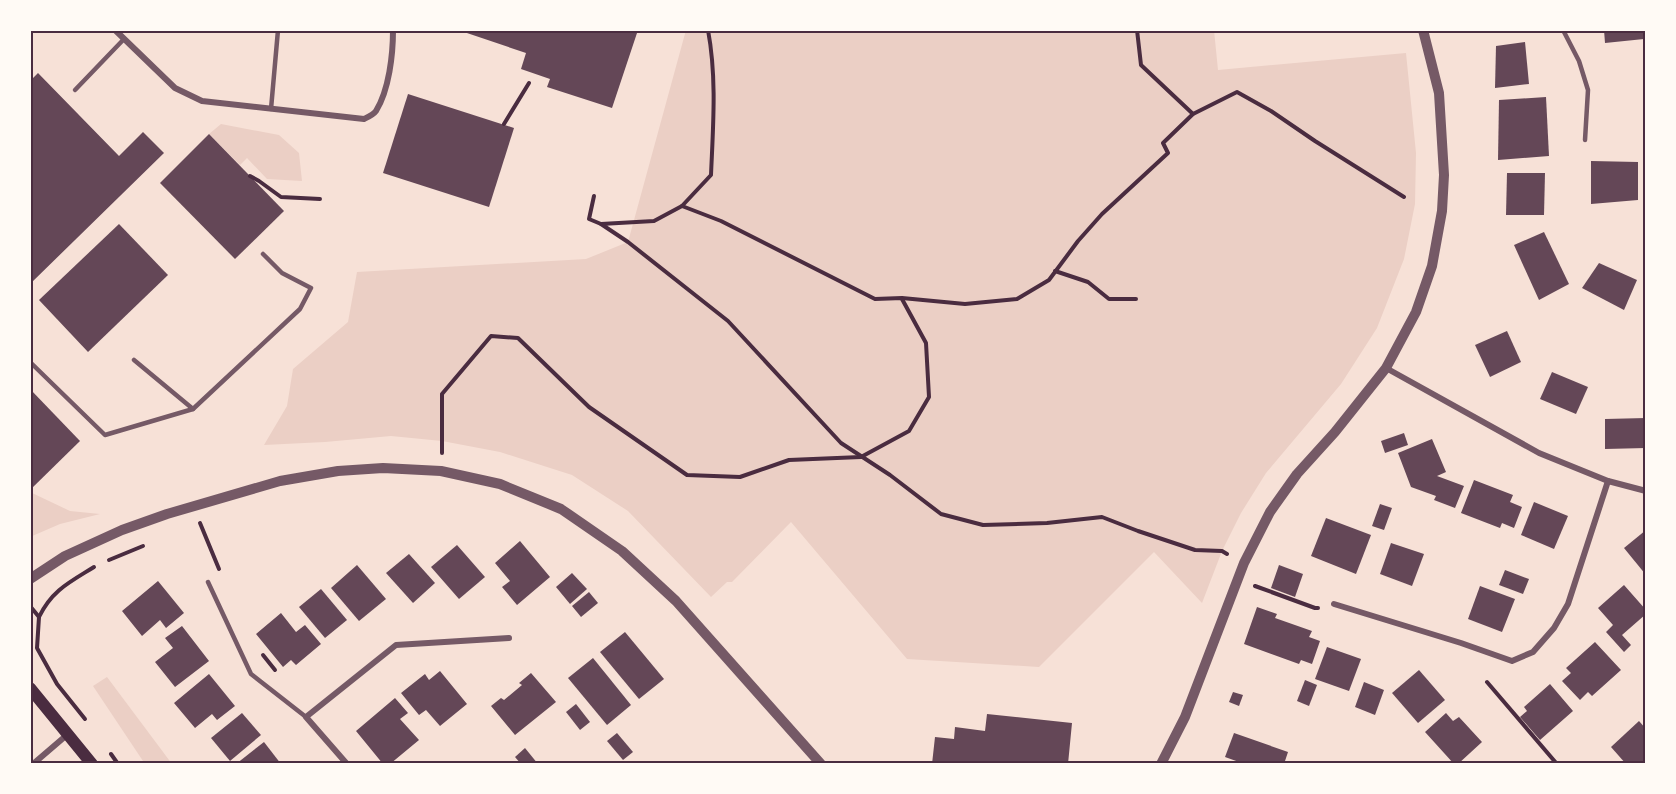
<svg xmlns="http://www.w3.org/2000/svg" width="1676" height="794" font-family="Georgia,serif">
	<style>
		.green { fill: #ebcfc5 }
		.building { fill: #644757 }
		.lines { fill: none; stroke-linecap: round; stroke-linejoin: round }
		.path { stroke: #4a2c40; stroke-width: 4 }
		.service { stroke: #755966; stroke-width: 4.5 }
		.minor { stroke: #755966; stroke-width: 6 }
		.tertiary { stroke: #755966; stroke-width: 10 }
		.secondary { stroke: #4a2c40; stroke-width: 12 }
		.neatline { fill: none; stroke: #4a2c40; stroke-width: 2 }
	</style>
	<rect width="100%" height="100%" fill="#f7e1d7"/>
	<g class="green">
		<polygon points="686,30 1214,30 1218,70 1406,53 1416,153 1415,204 1404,259 1377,328 1341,384 1266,473 1241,513 1222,551 1202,603 1154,552 1039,667 907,659 791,522 732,582 727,582 711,597 628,511 572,475 500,452 442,441 391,436 325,442 264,445 287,406 293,369 348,322 357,272 586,259 628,242"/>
		<polygon points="221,124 279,135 299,153 302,181 267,179 247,158 240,165 209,134"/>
		<polygon points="30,492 70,511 100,514 60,524 30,537"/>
		<polygon points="107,677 172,764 145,764 93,686"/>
	</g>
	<g class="building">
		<polygon points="458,30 638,30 612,108 547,87 550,79 521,69 526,53"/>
		<polygon points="1604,30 1646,30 1646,47 1644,47 1644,39 1605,43"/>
		<polygon points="1525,42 1529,84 1495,88 1496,46"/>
		<polygon points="38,73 119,156 143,132 164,153 30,284 30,75 33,78"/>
		<polygon points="408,94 514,128 489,207 383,173"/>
		<polygon points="1546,97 1549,156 1498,160 1499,100"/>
		<polygon points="209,134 284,211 235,259 160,183"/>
		<polygon points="1591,161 1638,162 1638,200 1591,204"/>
		<polygon points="1507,173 1545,173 1544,215 1506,215"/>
		<polygon points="119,224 168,275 88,352 39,300"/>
		<polygon points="1544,232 1569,284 1539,300 1514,245"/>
		<polygon points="1599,263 1637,280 1624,310 1582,288"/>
		<polygon points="1507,331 1521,362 1490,377 1475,345"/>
		<polygon points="1552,372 1588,387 1576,414 1540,399"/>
		<polygon points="30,389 80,441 30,490"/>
		<polygon points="1646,418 1646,448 1605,449 1605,419"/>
		<polygon points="1404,433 1408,445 1385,453 1381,441"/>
		<polygon points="1432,439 1446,472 1437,476 1464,486 1455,508 1434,500 1436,496 1411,487 1398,453"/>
		<polygon points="1474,480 1513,495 1510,502 1522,507 1514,528 1502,523 1500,528 1461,513"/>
		<polygon points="1534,502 1568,516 1554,549 1521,535"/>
		<polygon points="1380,504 1392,508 1384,530 1372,526"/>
		<polygon points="1326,518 1371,535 1356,574 1311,556"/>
		<polygon points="1646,530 1646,575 1624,548"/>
		<polygon points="520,541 550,577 517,605 502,587 510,581 495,563"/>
		<polygon points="1391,543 1424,554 1412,586 1380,574"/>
		<polygon points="457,545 485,577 459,599 431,567"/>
		<polygon points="409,554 435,583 413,603 386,573"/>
		<polygon points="357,565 386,599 359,621 331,588"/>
		<polygon points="1279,565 1303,574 1295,597 1271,588"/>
		<polygon points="1505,570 1529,579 1523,594 1499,585"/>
		<polygon points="572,573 587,589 570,604 556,587"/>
		<polygon points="158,581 184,613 166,628 160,620 142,636 122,611"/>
		<polygon points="1624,585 1646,610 1646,614 1622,635 1631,645 1624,652 1606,632 1613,625 1598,608"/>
		<polygon points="1480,586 1515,599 1502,632 1468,619"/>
		<polygon points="321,589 347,620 325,638 299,607"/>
		<polygon points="589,592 598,603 581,617 572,606"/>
		<polygon points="1257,607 1277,614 1275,618 1312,631 1309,637 1320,641 1312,664 1301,660 1299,664 1244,644"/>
		<polygon points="281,613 296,632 305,625 321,644 296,665 291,660 283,667 256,634"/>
		<polygon points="182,626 209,661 175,687 155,662 173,648 165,638"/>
		<polygon points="625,632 664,679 639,699 600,652"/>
		<polygon points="1595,642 1621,670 1592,696 1588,692 1580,700 1562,681 1571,673 1566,668"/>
		<polygon points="1327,647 1361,659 1349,691 1315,679"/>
		<polygon points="593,658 631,705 607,725 568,678"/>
		<polygon points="1419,670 1445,700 1418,723 1392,693"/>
		<polygon points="440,671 467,704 440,726 426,710 419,715 401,693 425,674 429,680"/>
		<polygon points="531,673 556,702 515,735 491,706 501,698 504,700 522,685 519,683"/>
		<polygon points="209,674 235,706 217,720 212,714 195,728 174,703"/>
		<polygon points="1305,680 1317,685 1309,706 1297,701"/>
		<polygon points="1364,682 1384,690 1375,715 1355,707"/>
		<polygon points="1550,684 1573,711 1540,740 1520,717 1527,711 1524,707"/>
		<polygon points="1233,692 1243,695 1239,706 1229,702"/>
		<polygon points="395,698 408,713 400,719 419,740 390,764 383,764 356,731"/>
		<polygon points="576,704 590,722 580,730 566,712"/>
		<polygon points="242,713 261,735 230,761 211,738"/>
		<polygon points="1446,713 1453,721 1459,717 1482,742 1458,764 1454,764 1425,732"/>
		<polygon points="987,714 1072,723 1068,764 932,764 935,737 954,739 955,727 985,731"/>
		<polygon points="1639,721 1646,729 1646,762 1644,764 1626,764 1611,747"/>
		<polygon points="617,733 633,752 623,760 607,741"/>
		<polygon points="1234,733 1288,752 1284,764 1239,764 1239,762 1225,757"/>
		<polygon points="264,742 281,764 236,764"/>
		<polygon points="525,748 538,764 521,764 515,757"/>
	</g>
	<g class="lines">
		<g class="path">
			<path d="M 708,30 C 717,78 713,127 711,175 L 682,206 L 654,221 L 601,224 L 628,242 L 728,321 L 841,443 L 890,475 L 941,514 L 983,525 L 1047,523 L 1102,517 L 1138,531 L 1195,550 L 1222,551 L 1227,554"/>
			<polyline points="1137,30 1141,65 1193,114"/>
			<polyline points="504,124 529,83"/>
			<polyline points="250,176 259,181 281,197 320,199"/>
			<polyline points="594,196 589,219 601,224"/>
			<polyline points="682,206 721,221 875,299 902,298 965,304 1017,299 1049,280 1078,241 1102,214 1168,153 1163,143 1193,114 1237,92 1271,111 1315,141 1404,197"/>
			<polyline points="1055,271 1088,282 1109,299 1136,299"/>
			<polyline points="442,453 442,394 491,336 518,338 589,407 687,475 740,477 789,460 861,457 909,431 929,397 926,343 902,299"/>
			<polyline points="200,523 219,569"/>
			<polyline points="109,560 143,546"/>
			<polyline points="1255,586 1315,608 1318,608"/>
			<polyline points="30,606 39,617 37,648 57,684 85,719"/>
			<path d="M 39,617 C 52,590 70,582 94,567"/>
			<polyline points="263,655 275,670"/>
			<polyline points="1487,682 1557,764"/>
			<polyline points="111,754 118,764"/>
		</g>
		<g class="service">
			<polyline points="1563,30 1579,61 1588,90 1585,140"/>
			<polyline points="75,90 124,39"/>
			<polyline points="271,109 278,30"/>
			<polyline points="134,360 193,409 300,309 311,288 282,273 263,254"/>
			<polyline points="30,362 105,435 193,409"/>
			<polyline points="208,582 251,674 306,717"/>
		</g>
		<g class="minor">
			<path d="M 115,30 L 175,88 L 202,101 L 364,119 C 368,117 373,115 376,111 C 389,90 393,55 393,30"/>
			<polyline points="1386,368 1539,453 1608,481 1646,491"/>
			<polyline points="1334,604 1461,643 1512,661 1533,652 1554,628 1568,604 1608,481"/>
			<polyline points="33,764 68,734"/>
			<polyline points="347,764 306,717 396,645 509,638"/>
		</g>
		<g class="tertiary">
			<polyline points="30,579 65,556 122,530 167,514 280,481 338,471 383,468 441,471 500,484 561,509 622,551 676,601 821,764"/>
			<polyline points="1161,764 1185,717 1244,563 1270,512 1297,474 1335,432 1386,368 1416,312 1432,266 1442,211 1444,175 1439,93 1423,30"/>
		</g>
		<polyline class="secondary" points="30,688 92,764"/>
	</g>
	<rect width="1676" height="794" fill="none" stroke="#fffaf5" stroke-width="63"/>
	<rect x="32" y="32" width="1612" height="730" class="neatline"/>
</svg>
